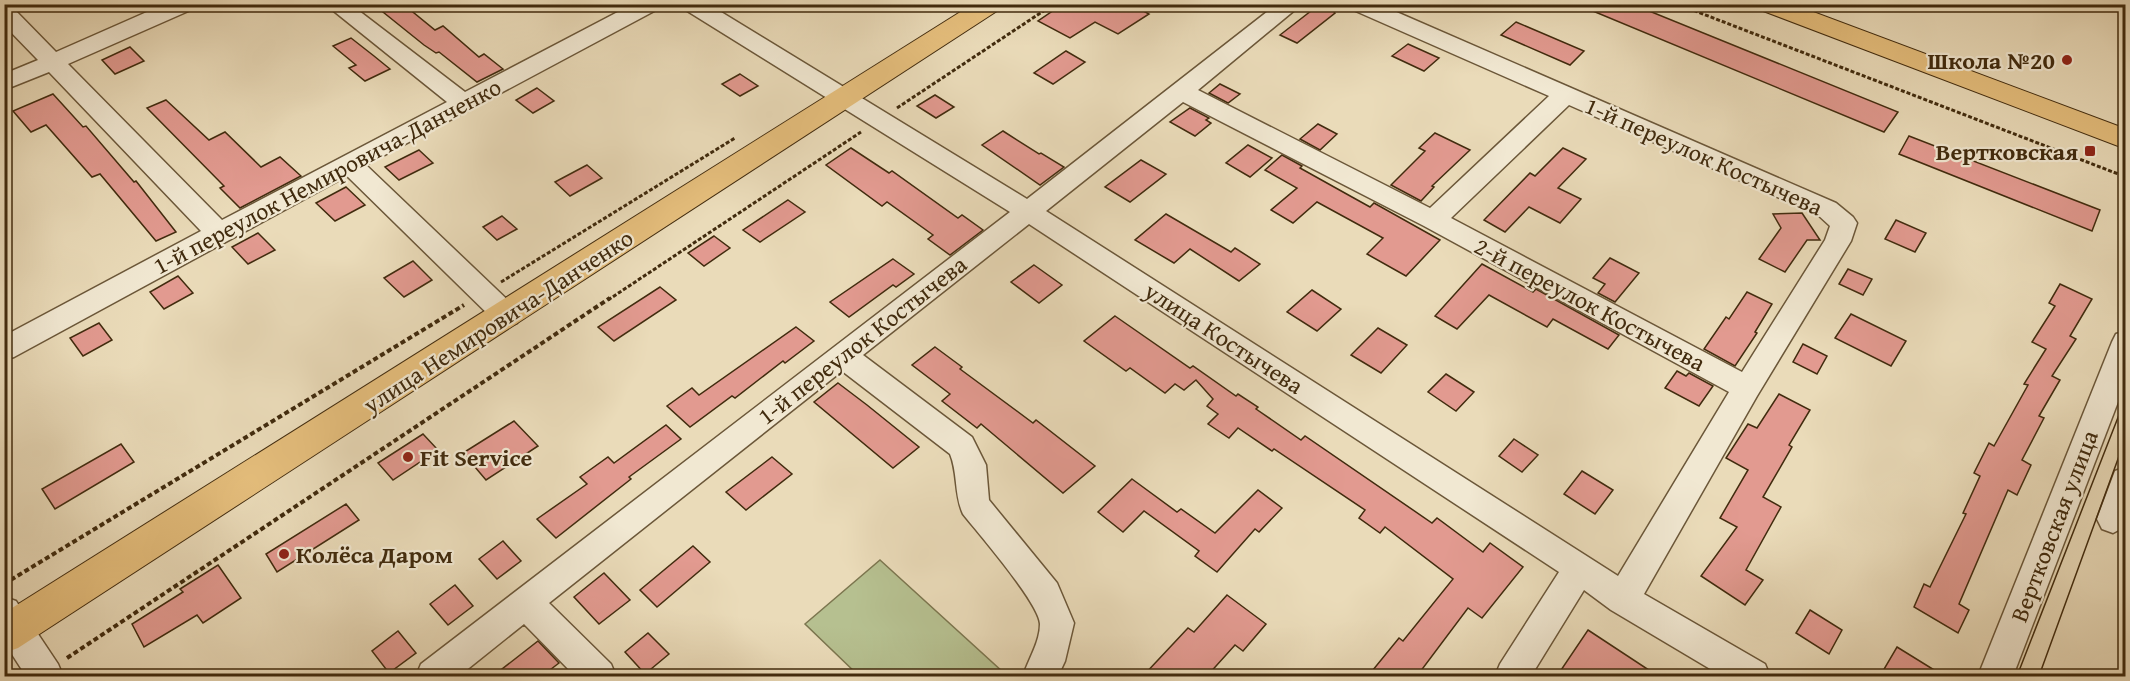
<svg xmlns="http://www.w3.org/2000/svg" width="2130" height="681" font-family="'Gentium Book Plus',serif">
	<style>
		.green { fill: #b6c090; stroke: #7c764f; stroke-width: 1.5 }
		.building { fill: #e29a90; stroke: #412b0e; stroke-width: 1.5 }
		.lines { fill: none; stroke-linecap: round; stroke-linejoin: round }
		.minor-casing { stroke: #6b5739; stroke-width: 3 }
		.major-casing { stroke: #412b0e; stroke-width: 2 }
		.path-far1 { stroke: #412b0e; stroke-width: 3; stroke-dasharray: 4 2; stroke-linecap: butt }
		.path { stroke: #412b0e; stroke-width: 4; stroke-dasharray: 5 3; stroke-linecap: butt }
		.minor { fill: #f1e8d2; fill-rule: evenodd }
		.major { fill: #e5be7c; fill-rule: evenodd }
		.tram { stroke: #412b0e; stroke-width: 1.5 }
		.poi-dot { fill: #8f2418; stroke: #f1e8d2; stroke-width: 2 }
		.labels { text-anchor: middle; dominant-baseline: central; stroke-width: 4.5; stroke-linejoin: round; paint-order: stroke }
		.poi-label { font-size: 24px; font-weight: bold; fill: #412b0e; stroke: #f1e8d2; text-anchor: end }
		.street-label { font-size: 24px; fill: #412b0e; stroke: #f1e8d2 }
	</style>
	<rect width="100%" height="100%" fill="#eadbb9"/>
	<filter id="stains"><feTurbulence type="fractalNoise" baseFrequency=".00333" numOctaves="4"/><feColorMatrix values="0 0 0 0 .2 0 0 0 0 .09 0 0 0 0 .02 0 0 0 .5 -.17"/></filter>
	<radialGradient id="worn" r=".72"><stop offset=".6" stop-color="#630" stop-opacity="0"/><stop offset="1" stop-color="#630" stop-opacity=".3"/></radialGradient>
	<polygon class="green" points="880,560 1004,673 1000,676 859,676 805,624"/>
	<g class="building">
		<polygon points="373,4 403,4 435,30 443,26 479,57 484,54 503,69 477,82 439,52 436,53 424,45"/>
		<polygon points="1063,4 1131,4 1149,14 1118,34 1095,22 1070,38 1038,21"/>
		<polygon points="1320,4 1328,4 1335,13 1297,43 1280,35"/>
		<polygon points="1576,4 1632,4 1898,112 1884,132"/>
		<polygon points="1516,22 1584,51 1570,65 1501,35"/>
		<polygon points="351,38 374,56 390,69 365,81 349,68 356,65 333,46"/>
		<polygon points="1408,44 1439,58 1424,71 1392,56"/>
		<polygon points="130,47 144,61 115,74 102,60"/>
		<polygon points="1066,51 1085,62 1053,84 1034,73"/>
		<polygon points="740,74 758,86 740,96 722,84"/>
		<polygon points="1220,84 1240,94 1228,103 1209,93"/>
		<polygon points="537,88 554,101 533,113 516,100"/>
		<polygon points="53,94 83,127 86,126 134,182 136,181 176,232 156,241 100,174 92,177 46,125 31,132 13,111"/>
		<polygon points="935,95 954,107 936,118 917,106"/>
		<polygon points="166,100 209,140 225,132 261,167 280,157 301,176 240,208 220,188 224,186 147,108"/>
		<polygon points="1190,108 1209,118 1206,120 1211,123 1195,136 1170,122"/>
		<polygon points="1318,124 1337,134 1320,150 1300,139"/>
		<polygon points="1003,131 1039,154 1041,153 1064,167 1040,185 982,145"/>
		<polygon points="1435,133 1470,150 1432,186 1434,187 1421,201 1391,185 1425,151 1419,148"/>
		<polygon points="1909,136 2100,210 2092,231 1899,154"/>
		<polygon points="1248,145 1272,158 1250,177 1226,163"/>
		<polygon points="851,148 889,173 892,171 958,218 962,215 983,230 950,255 928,239 933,235 887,202 882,206 826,165"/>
		<polygon points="1563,148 1586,159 1558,188 1581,199 1560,223 1529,207 1505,232 1484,220 1530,173 1535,176"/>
		<polygon points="419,150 433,163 399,180 385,167"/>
		<polygon points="1282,155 1302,166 1300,168 1352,197 1370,207 1374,203 1440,240 1406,276 1367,254 1383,238 1317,202 1293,223 1271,210 1297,188 1265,170"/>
		<polygon points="1141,160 1166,174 1130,202 1105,187"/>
		<polygon points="587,165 602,178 570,196 555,182"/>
		<polygon points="346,187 365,205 335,221 316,203"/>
		<polygon points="788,200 805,212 760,242 743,230"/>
		<polygon points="1802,213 1820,240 1807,240 1785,272 1759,259 1781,228 1773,214"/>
		<polygon points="1166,214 1231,252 1235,248 1260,264 1239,281 1190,249 1174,263 1135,240"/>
		<polygon points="502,216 517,229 497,240 483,227"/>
		<polygon points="1896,220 1926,233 1915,252 1885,239"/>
		<polygon points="258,233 275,250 248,264 232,247"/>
		<polygon points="714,236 730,248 704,266 688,253"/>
		<polygon points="1610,258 1639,273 1615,302 1598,293 1605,284 1593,278"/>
		<polygon points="893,259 914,274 896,287 893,285 849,317 830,302"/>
		<polygon points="413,261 432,280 404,297 384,278"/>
		<polygon points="1482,264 1533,292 1536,289 1619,335 1608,349 1553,319 1547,327 1489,295 1457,329 1435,316"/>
		<polygon points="1034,265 1062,285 1039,303 1011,282"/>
		<polygon points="1848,269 1872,279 1863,295 1839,284"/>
		<polygon points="178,276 193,293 164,309 150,292"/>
		<polygon points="2060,284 2092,299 2070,336 2076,339 2052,376 2060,380 2039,416 2044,418 2022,460 2031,465 2017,495 2008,490 1959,604 1969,610 1958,633 1914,607 1924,584 1930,587 1966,514 1963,513 1980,476 1974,473 1989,443 1994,446 2028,385 2024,384 2046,349 2032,342 2055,306 2049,303"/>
		<polygon points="660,287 676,300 614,341 598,327"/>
		<polygon points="1312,290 1341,309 1317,331 1287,312"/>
		<polygon points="1747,292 1772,304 1755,332 1757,333 1735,366 1704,349 1726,317 1729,319"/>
		<polygon points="1851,314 1906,341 1891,366 1835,338"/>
		<polygon points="1115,316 1190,368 1193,366 1236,396 1238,394 1258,407 1256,409 1301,440 1305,436 1432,523 1437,518 1483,552 1490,543 1523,567 1482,618 1468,608 1417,676 1368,676 1399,638 1403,641 1453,579 1385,527 1380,533 1359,518 1365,510 1274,449 1272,451 1238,428 1229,438 1208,424 1218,414 1207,406 1213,399 1196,380 1184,390 1175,384 1165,393 1130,368 1126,371 1084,341"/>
		<polygon points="99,323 112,340 83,356 70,338"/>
		<polygon points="796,327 814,341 785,363 783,361 735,398 732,396 690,427 667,406 692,388 699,395"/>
		<polygon points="1378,328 1407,345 1381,373 1351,355"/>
		<polygon points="1803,344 1827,356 1817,374 1793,362"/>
		<polygon points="935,347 962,367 960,369 1033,423 1036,420 1095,466 1063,493 981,424 977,428 942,401 950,394 912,365"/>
		<polygon points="1677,371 1686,376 1689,373 1713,386 1699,406 1665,388"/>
		<polygon points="1446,374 1474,392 1456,411 1428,392"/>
		<polygon points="838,383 867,405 919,447 893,468 814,402"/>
		<polygon points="1779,394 1810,410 1789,445 1792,447 1763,497 1781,507 1746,570 1763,580 1745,605 1701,576 1737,527 1720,518 1748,470 1726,458 1748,424 1757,428"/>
		<polygon points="514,421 538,446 486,480 463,453"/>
		<polygon points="666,425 681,439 629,477 631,479 556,538 537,519 587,484 580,477 608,457 614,463"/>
		<polygon points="423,434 438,450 393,480 378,463"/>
		<polygon points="1514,439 1538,455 1522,472 1499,456"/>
		<polygon points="121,444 134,462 55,509 42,489"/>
		<polygon points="772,457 792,474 746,510 726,492"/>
		<polygon points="1582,471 1613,490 1595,514 1564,494"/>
		<polygon points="1132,479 1177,512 1181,509 1215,533 1258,490 1282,508 1259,532 1255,529 1217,572 1195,556 1199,551 1144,511 1123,532 1098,512"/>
		<polygon points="346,504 359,520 277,572 266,554"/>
		<polygon points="503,541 521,561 497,579 479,559"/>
		<polygon points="693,546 710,562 657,607 640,590"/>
		<polygon points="218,565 241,598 203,623 197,615 144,647 132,624 183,592 180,589"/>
		<polygon points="604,573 630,600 599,624 574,597"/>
		<polygon points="455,585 473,606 448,625 430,604"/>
		<polygon points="1227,595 1266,624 1243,651 1235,645 1207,676 1143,676 1188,628 1194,632"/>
		<polygon points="1810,610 1842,630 1829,654 1796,633"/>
		<polygon points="1588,630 1658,676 1557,676"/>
		<polygon points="398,631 416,653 389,673 372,651"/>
		<polygon points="648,633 669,654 645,674 625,652"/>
		<polygon points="538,641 559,663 542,676 493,676"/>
		<polygon points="1897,647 1944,676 1880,676"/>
	</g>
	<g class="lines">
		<defs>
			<g id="minor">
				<polygon points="165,4 196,4 193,9 68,64 222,220 447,102 325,4 350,4 465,92 633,4 661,4 658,9 366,165 517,309 521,316 517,323 507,327 497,323 347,176 14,357 4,360 4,336 201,231 49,72 4,90 4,74 38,60 4,25 4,6 12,7 56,52"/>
				<path d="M 681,4 L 708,4 L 1027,199 L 1277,4 L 1302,4 L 1198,90 L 1430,208 L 1549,96 L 1351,9 L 1348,4 L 1378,4 L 1836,203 L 1853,217 L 1857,223 L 1851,241 L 1757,396 L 1644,594 L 1765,664 L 1770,676 L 1722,676 L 1611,610 L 1584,590 L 1531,676 L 1495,676 L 1500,664 L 1559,572 L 1029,224 L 863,355 L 972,437 L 986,465 L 989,500 L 1057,583 L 1074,623 L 1065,661 L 1058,676 L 1023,676 C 1028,660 1040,642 1040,624 C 1039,603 978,533 963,514 C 954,495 958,473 950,454 L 842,371 L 549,603 L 611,664 L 616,676 L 575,676 L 524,624 L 459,676 L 416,676 L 421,664 L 1010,212 L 684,9 ZM 1183,102 L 1424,226 L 1729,392 L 1618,576 L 1046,211 ZM 1569,105 L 1818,215 L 1830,226 L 1825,240 L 1742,372 L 1451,218 Z"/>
				<polygon points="2126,331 2126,381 2013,676 1978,676 2112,342 2116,334"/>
				<polygon points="2126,467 2126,526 2113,533 2102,529 2097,519 2115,471"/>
				<polygon points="4,597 16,601 58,664 63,676 26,676 4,642"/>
			</g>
			<g id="major">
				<polygon points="973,4 1003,4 1000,9 18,648 4,653 4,613"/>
				<polygon points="1755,4 1792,4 2126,129 2126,149 1758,9"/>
			</g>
		</defs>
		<use href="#minor" class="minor-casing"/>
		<use href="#major" class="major-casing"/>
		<g class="path-far1">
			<polyline points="1677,4 2126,177"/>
			<polyline points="897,108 1054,4"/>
			<polyline points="501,282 735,138"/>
			<polyline points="608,300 861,132"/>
		</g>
		<g class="path">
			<polyline points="4,584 464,305"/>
			<polyline points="67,658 610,298"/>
		</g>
		<use href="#minor" class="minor"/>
		<use href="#major" class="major"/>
		<g class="tram">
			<polyline points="2017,676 2126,397"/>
			<polyline points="2039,676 2126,437"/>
		</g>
	</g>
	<g class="poi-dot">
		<circle cx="2067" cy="60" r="6"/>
		<rect x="2084" y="145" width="12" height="12" rx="3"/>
		<circle cx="408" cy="457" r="6"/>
		<circle cx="284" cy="554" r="6"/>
	</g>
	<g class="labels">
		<g class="poi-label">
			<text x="2055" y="60">Школа №20</text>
			<text x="2078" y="151">Вертковская</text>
			<text x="420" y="457" text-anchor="start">Fit Service</text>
			<text x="296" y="554" text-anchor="start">Колёса Даром</text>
		</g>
		<g class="street-label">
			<text transform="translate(1704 156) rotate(24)">1-й переулок Костычева</text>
			<text transform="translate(327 176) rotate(-28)">1-й переулок Немировича-Данченко</text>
			<text transform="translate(1590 304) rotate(28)">2-й переулок Костычева</text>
			<text transform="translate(498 321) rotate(-33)">улица Немировича-Данченко</text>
			<text transform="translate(1224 338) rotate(33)">улица Костычева</text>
			<text transform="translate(862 340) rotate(-38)">1-й переулок Костычева</text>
			<text transform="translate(2054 526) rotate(-69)">Вертковская улица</text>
		</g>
	</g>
	<rect width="2130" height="681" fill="none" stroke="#eadbb9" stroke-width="24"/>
	<rect x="6" y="6" width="2118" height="669" fill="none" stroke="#412b0e" stroke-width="3"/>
	<rect x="12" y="12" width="2106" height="657" fill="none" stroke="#412b0e" stroke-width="1.5"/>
	<rect width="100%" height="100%" filter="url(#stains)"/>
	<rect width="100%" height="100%" fill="url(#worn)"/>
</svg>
